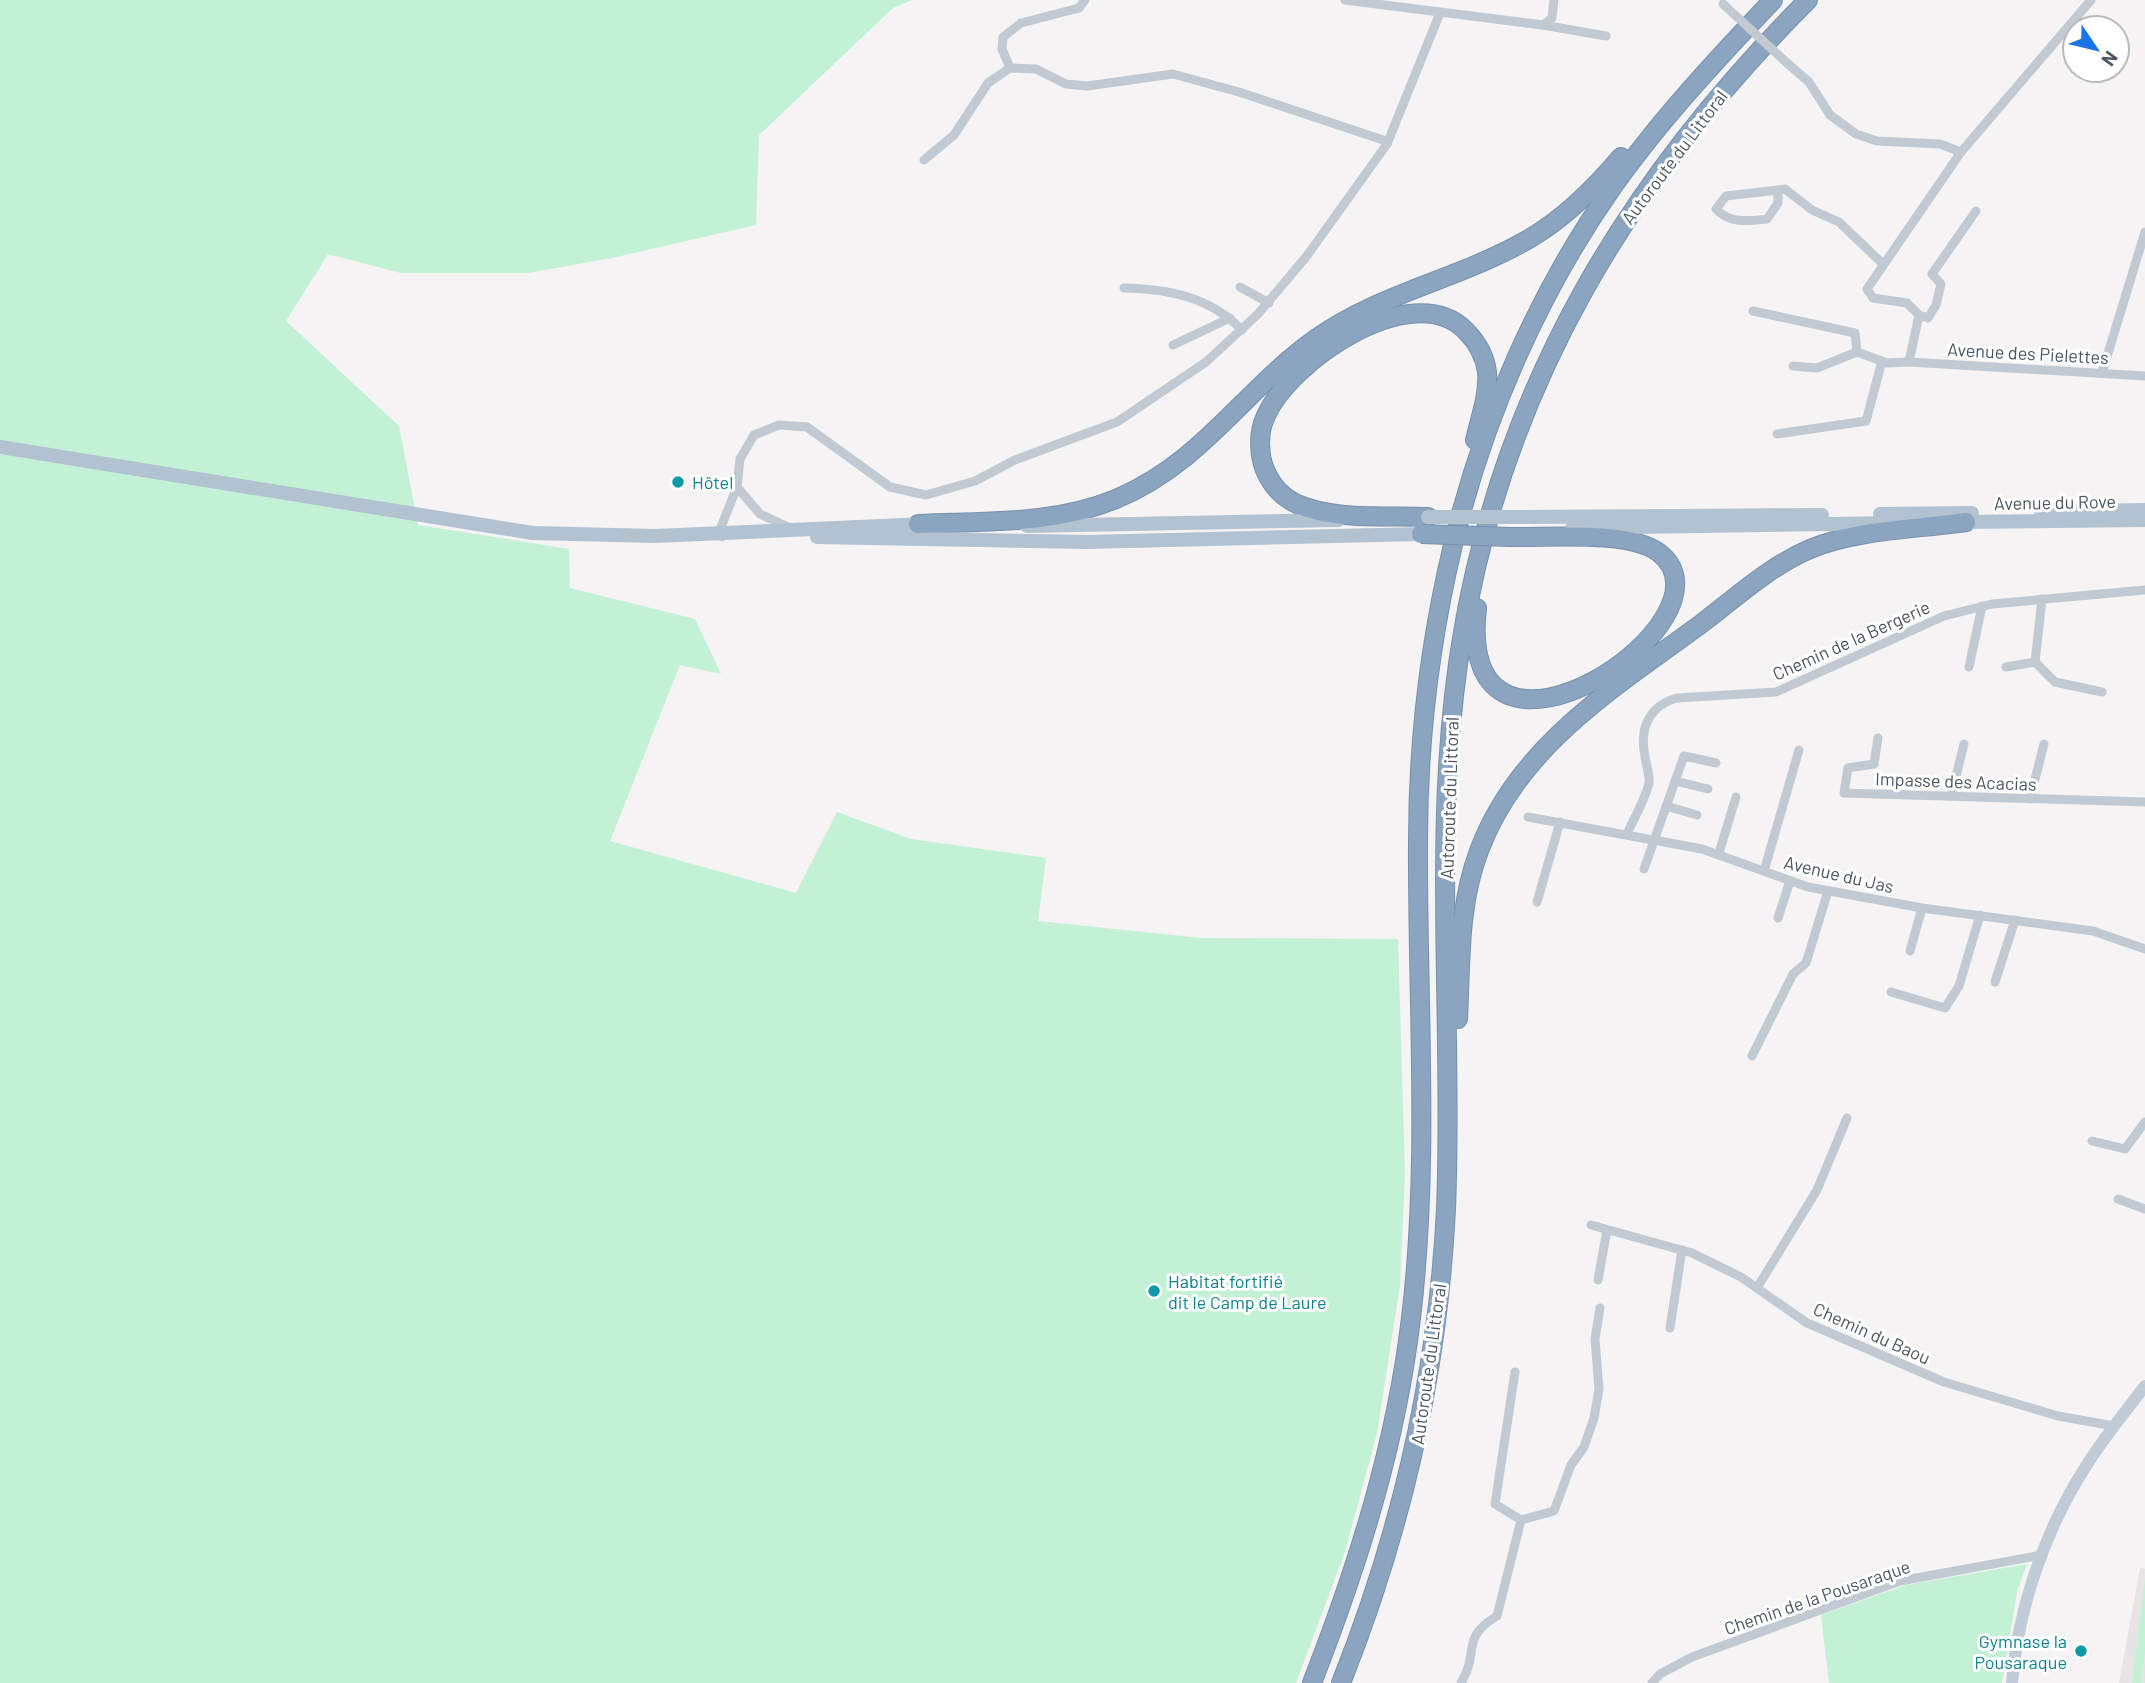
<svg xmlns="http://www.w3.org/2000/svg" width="2145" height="1683" font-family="Barlow,sans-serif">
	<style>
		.education { fill: #e6e4e5 }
		.green { fill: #c3f1d5 }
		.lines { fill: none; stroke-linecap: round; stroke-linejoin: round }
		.highway-casing { stroke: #7690ad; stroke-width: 20 }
		.street { stroke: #c1cad2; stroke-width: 9 }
		.secondary { stroke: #c1cbd6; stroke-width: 12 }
		.primary { stroke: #b3c2d1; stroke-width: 14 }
		.highway { stroke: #8ba5c1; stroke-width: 18 }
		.highway-bridge-casing { stroke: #7690ad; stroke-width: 20; stroke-linecap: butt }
		.street-bridge { stroke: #c1cad2; stroke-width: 9 }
		.primary-bridge { stroke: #b3c2d1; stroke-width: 14 }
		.highway-bridge { stroke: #8ba5c1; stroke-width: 18 }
		.culture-dot { fill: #0f9aa8; stroke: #fff; stroke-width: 2.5 }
		.labels { text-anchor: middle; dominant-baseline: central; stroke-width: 6; stroke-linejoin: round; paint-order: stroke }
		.street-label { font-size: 18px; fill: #4a5661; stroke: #fff }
		.culture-label { font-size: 18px; fill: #0d838f; stroke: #fff; text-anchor: start }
	</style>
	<rect width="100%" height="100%" fill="#f5f3f3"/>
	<polygon class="education" points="2140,1568 2145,1569 2145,1683 2119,1683"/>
	<g class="green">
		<polygon points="0,0 912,0 893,8 759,135 756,225 612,258 528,273 401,273 328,254 286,321 399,426 418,525 569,549 570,588 695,619 721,674 680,665 610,841 796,893 837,812 911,839 1046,858 1038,921 1201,938 1398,939 1405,1174 1400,1285 1377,1433 1345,1552 1296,1683 0,1683"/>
		<polygon points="2027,1564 2017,1592 2002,1683 1829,1683 1821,1615 1906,1585"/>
		<polygon points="2145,1579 2145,1651 2141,1683 2132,1683"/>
	</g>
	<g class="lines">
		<defs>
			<g id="highway">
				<path d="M 1428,517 C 1387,515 1336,521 1297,504 C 1282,497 1271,484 1265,470 C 1259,455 1258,433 1265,418 C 1287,362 1412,277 1465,330 C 1476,341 1485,356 1487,372 C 1489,394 1480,418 1475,440"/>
				<path d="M 918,524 C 984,521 1053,525 1116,499 C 1204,462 1243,390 1317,338 C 1381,293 1459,279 1527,240 C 1564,219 1594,189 1621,157"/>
				<path d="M 1477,608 C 1454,813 1748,618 1658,552 C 1627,530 1547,538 1510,537"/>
				<path d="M 1458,1019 C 1461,962 1458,906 1479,851 C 1518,746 1614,688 1701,624 C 1735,598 1770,566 1810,549 C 1854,530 1918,529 1966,522"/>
				<path d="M 1312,1683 C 1358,1565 1396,1445 1411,1318 C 1430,1160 1417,999 1418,841 C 1418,742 1430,641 1453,545 C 1483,419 1539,291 1614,185 C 1661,119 1717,59 1773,0"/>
				<path d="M 1341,1683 C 1402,1530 1438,1373 1446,1209 C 1454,1017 1430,822 1463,632 C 1506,381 1630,178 1808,0"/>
			</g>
		</defs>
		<use href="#highway" class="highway-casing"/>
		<g class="street">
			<polyline points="1345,0 1543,25 1552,18 1554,0"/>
			<polyline points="2091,0 1961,152 1867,289 1873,298 1907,303 1919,315 1909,362 2145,376"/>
			<polyline points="1543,25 1606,36"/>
			<polyline points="1787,63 1809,82 1830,115 1856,134 1877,141 1940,144 1961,152"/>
			<polyline points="1010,68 1002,49 1003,37 1021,23 1079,8 1085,0"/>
			<polyline points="1387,144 1440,13"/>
			<path d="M 1778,190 L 1778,203 L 1767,219 C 1748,221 1730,224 1716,209 L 1726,196 L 1778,190 L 1785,189 L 1812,210 L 1839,222 L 1883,264"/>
			<polyline points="1240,287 1269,303"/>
			<path d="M 1124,288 C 1169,289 1210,297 1242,330"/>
			<polyline points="1753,311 1855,333 1857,352"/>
			<polyline points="1919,315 1928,318 1936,305 1941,284 1932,274 1976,211"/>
			<polyline points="1173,345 1230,318"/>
			<polyline points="1857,352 1887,363 1909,362"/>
			<polyline points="1793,366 1817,368 1857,352"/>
			<polyline points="2102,373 2145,232"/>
			<polyline points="1777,434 1866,421 1882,361"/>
			<polyline points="737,487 740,459 754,435 779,425 807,427 890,487 926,495 975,481 1015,460 1117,422 1206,362 1258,314 1306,257 1387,144 1383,140 1239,92 1173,74 1087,86 1066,84 1036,69 1010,68 988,83 954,135 924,160"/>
			<polyline points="722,537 719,532 737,487 760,514 786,526"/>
			<polyline points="2042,599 2035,662 2055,682 2102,692"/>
			<polyline points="1969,667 1982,606"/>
			<polyline points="2006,667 2035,662"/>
			<polyline points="1878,738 1874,764 1848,768 1844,793 2145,802"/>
			<polyline points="1675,781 1708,789"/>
			<polyline points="1951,796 1964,744"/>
			<polyline points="2030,799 2044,744"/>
			<polyline points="1666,806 1697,815"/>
			<polyline points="1528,817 1702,849 1808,887 1922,908 2093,931 2145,949"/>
			<path d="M 1627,834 C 1634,818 1645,800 1649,783 C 1650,776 1646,764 1645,757 C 1639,728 1649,706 1677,698 L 1776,692 L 1944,616 L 1992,604 L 2145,590"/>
			<polyline points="1719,853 1736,797"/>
			<polyline points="1644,869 1684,756 1716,763"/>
			<polyline points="1764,871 1799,750"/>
			<polyline points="1537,902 1560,822"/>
			<polyline points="1778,918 1790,881"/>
			<polyline points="1910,951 1922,908"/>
			<polyline points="1995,982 2015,920"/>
			<polyline points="1891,992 1945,1008 1959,986 1980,915"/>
			<polyline points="1752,1056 1793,974 1806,963 1828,891"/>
			<polyline points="2092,1141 2125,1149 2145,1122"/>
			<polyline points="2118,1199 2145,1209"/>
			<polyline points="1591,1225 1692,1253 1741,1277 1807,1323 1944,1382 2058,1416 2114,1426"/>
			<polyline points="1598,1280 1607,1230"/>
			<polyline points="1757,1288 1817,1190 1847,1118"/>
			<polyline points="1670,1328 1682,1250"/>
			<polyline points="1521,1520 1554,1511 1571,1465 1584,1447 1594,1418 1599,1389 1595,1339 1600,1308"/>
			<path d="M 1461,1683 C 1480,1651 1460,1638 1497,1616 L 1521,1520 L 1495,1504 L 1515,1372"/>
			<polyline points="1652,1683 1660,1674 1692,1657 1900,1581 2042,1555"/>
		</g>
		<path class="secondary" d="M 2012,1683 C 2018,1607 2046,1527 2088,1463 C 2105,1436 2126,1411 2145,1386"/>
		<g class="primary">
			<polyline points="0,447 533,533 655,536 926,524"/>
			<polyline points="2041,512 2145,510"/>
			<polyline points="1880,514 1972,513"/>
			<polyline points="1512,517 1822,515"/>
			<polyline points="1957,522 2145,520"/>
			<polyline points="1027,526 1339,520"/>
			<polyline points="1572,528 1895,523"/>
			<polyline points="817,537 1086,542 1421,534"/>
		</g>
		<use href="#highway" class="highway"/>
		<defs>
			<polyline id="highway-bridge" points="1421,534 1510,537"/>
		</defs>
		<use href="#highway-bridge" class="highway-bridge-casing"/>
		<polyline class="street-bridge" points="1723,4 1787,63"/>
		<polyline class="primary-bridge" points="1428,517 1512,517"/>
		<use href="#highway-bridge" class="highway-bridge"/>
	</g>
	<g class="culture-dot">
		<circle cx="678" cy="482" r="7"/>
		<circle cx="1154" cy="1291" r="7"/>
		<circle cx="2081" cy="1651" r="7"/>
	</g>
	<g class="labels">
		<g class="street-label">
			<text transform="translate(1674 157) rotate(-53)">Autoroute du Littoral</text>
			<text transform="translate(2028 353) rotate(3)">Avenue des Pielettes</text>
			<text transform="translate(2055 502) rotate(-1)">Avenue du Rove</text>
			<text transform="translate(1851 640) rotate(-24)">Chemin de la Bergerie</text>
			<text transform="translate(1956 781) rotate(2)">Impasse des Acacias</text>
			<text transform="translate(1449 798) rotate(-88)">Autoroute du Littoral</text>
			<text transform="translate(1839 874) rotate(13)">Avenue du Jas</text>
			<text transform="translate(1872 1333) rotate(24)">Chemin du Baou</text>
			<text transform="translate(1428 1364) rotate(-82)">Autoroute du Littoral</text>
			<text transform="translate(1817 1597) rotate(-19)">Chemin de la Pousaraque</text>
		</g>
		<g class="culture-label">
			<text x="692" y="482">Hôtel</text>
			<text x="1168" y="1281">Habitat fortifié<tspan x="1168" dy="21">dit le Camp de Laure</tspan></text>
			<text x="2067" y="1641" text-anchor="end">Gymnase la<tspan x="2067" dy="21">Pousaraque</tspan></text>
		</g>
	</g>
	<g transform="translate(2096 49) rotate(125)"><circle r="33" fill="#ffffff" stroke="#b7bbc0" stroke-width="2"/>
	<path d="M0-5L12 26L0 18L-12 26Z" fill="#1a73e8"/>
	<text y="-10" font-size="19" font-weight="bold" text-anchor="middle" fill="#4a5661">N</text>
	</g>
</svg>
